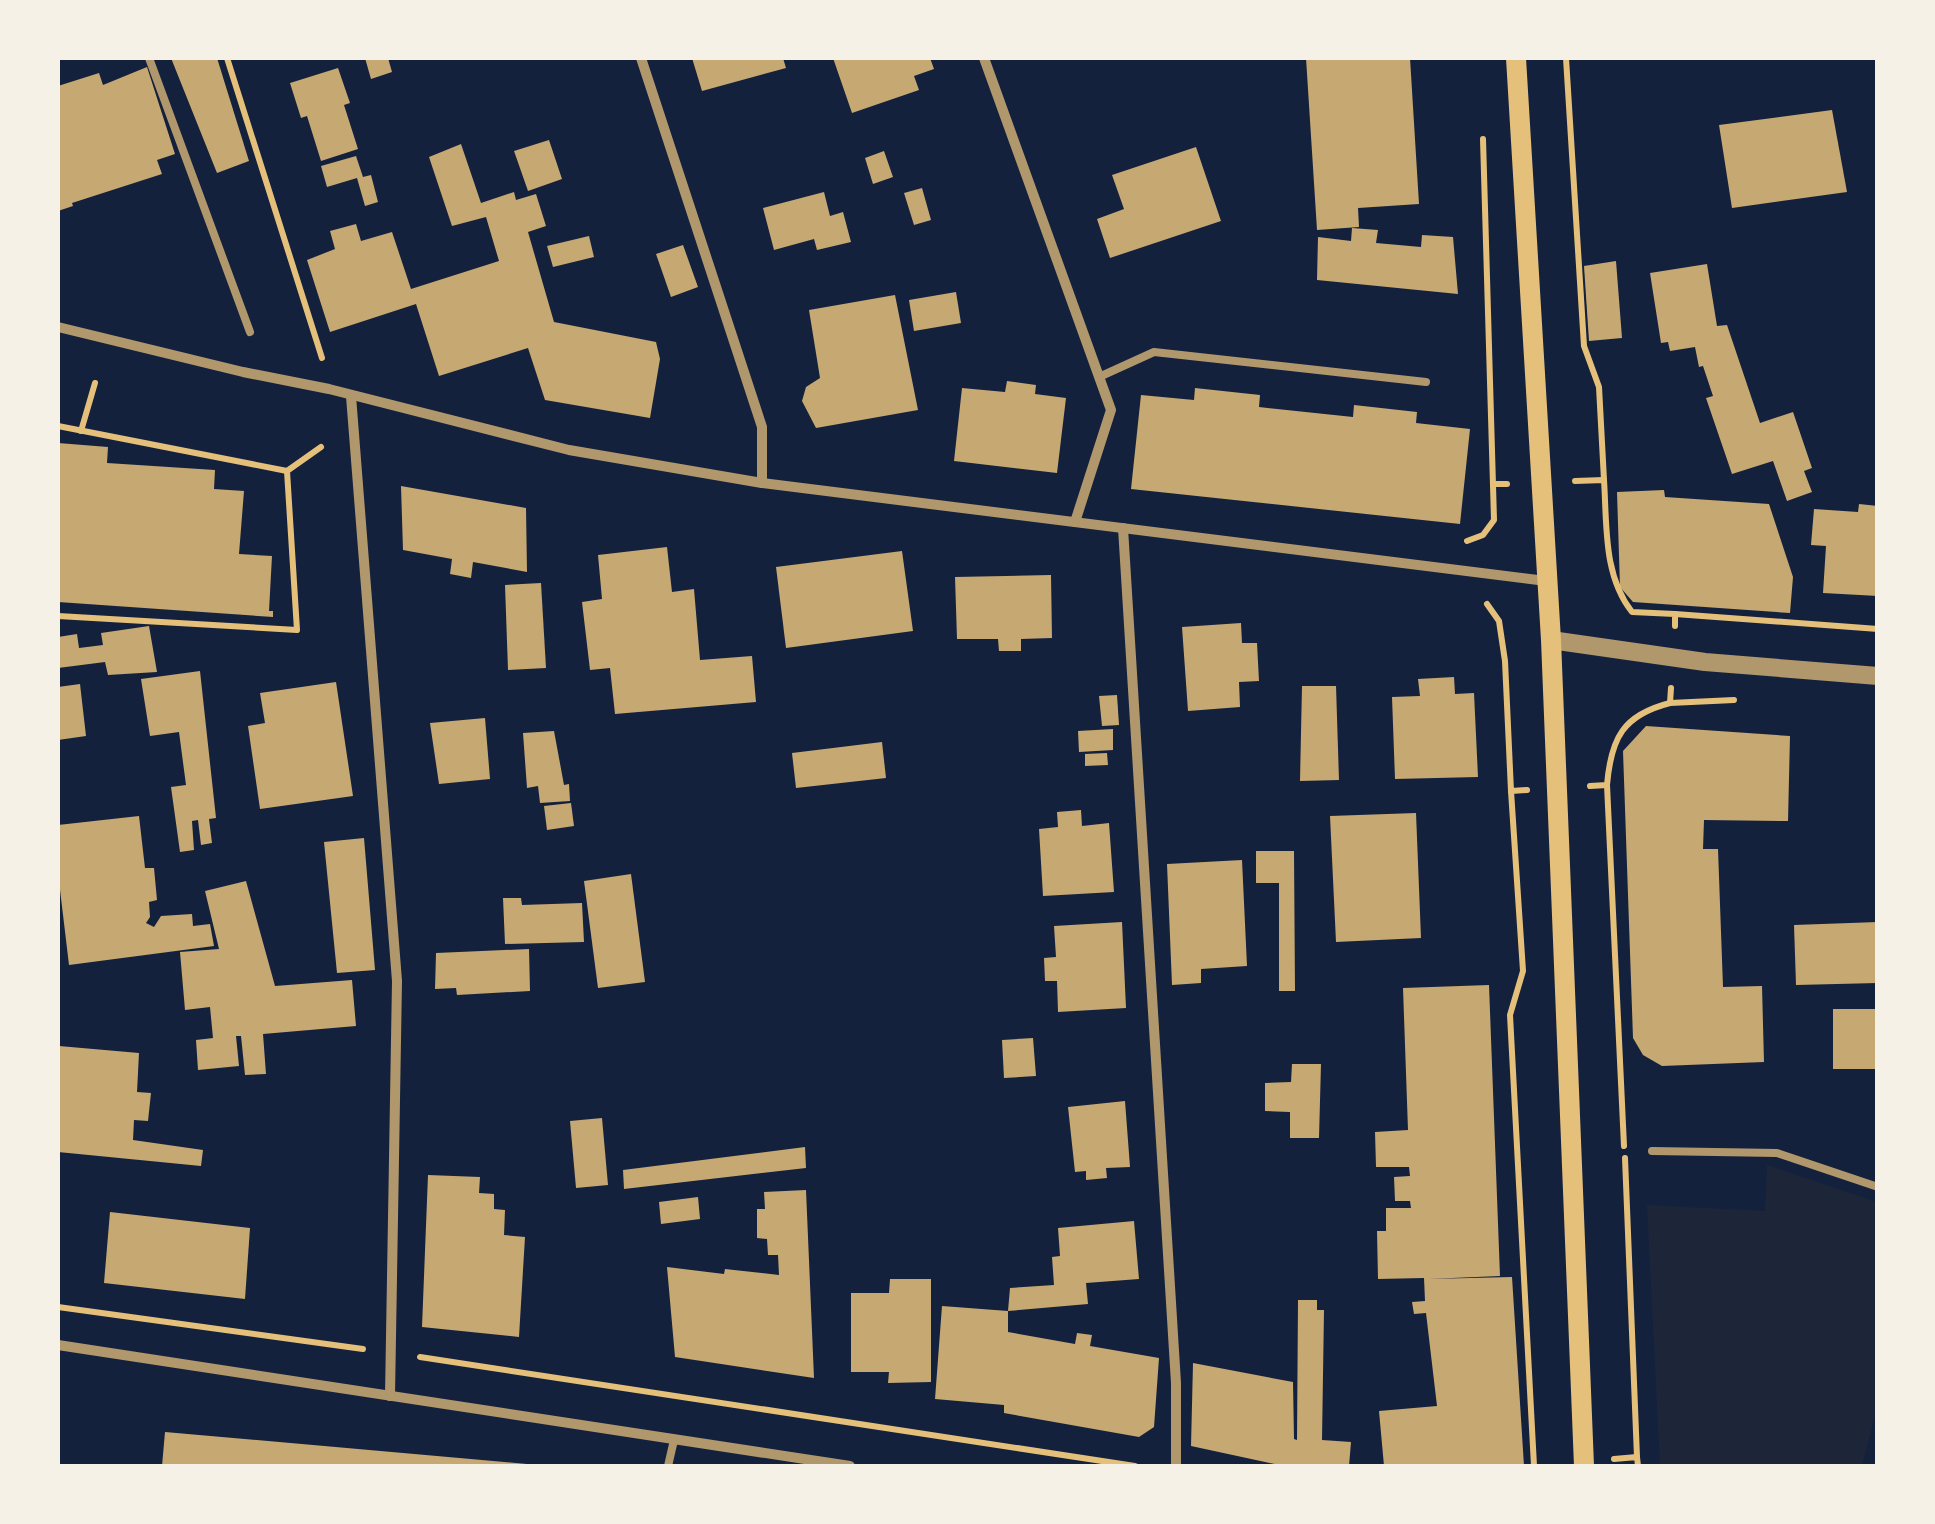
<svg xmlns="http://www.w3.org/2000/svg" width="1935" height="1524" font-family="'Titillium Web',sans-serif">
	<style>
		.green { fill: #1d2539 }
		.building { fill: #c6a872 }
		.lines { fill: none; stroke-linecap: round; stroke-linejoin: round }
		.path { stroke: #e5c07b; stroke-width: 6 }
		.service { stroke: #b1986c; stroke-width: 8 }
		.minor { stroke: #b1986c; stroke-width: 10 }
		.tertiary { stroke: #b1986c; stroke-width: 18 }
		.secondary { stroke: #e5c07b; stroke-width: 20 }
	</style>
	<rect width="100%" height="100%" fill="#14213d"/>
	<polygon class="green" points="1767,1165 1877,1202 1877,1408 1862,1466 1660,1466 1647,1205 1765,1211"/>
	<g class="building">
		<polygon points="171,58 217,58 249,161 217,173"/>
		<polygon points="365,58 388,58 392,72 371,79"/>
		<polygon points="692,58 783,58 786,68 702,91"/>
		<polygon points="833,58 930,58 934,69 914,76 919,90 852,113"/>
		<polygon points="1306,58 1410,58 1419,204 1358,208 1359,227 1317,230"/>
		<polygon points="147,67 175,154 157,160 162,174 72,203 73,206 58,211 58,86 99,73 103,85"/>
		<polygon points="338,68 350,103 344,105 358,149 321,161 307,116 301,118 290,83"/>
		<polygon points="1832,110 1847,192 1732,208 1719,125"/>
		<polygon points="549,140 562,179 528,191 514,151"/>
		<polygon points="461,144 481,203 514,192 516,200 536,194 546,226 528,232 554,322 656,342 660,359 650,418 545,400 528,348 439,376 416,304 330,332 307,260 335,249 330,231 356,224 361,241 392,232 411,289 499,261 486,217 452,226 429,157"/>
		<polygon points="1196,147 1221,221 1110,258 1097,219 1124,209 1112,175"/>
		<polygon points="884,151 893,177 873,184 865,158"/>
		<polygon points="356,156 363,177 371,175 378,202 365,206 357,178 327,187 321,166"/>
		<polygon points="922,188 931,220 914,225 904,193"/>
		<polygon points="824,192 830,216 843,212 851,242 817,250 814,239 774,250 763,208"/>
		<polygon points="1352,228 1378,230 1376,243 1421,247 1422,235 1453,237 1458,294 1317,280 1318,237 1351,241"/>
		<polygon points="589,236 594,257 553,267 547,246"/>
		<polygon points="683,245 698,287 671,297 656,254"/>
		<polygon points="1616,261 1622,338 1589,341 1584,266"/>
		<polygon points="1707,264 1717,326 1727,325 1760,423 1793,412 1812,468 1804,471 1812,492 1787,501 1773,461 1732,474 1706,398 1713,396 1703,366 1699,367 1695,347 1670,351 1668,342 1661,343 1650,273"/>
		<polygon points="956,292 961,323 914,331 909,300"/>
		<polygon points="895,295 918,410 816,428 802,401 806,387 820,378 809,310"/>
		<polygon points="1007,381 1036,385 1035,394 1066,398 1057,473 954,461 962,388 1005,392"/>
		<polygon points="1195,388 1260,395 1259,407 1353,417 1354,405 1417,412 1416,423 1470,429 1460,524 1131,489 1141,395 1194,400"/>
		<polygon points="58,443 108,447 107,463 215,470 214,489 244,491 239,554 272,556 269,611 273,611 273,617 58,602"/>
		<polygon points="401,486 526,508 527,572 473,562 471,578 450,574 452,559 403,550"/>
		<polygon points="1664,490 1665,497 1769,504 1793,577 1790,613 1633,602 1620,587 1617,492"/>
		<polygon points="1859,504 1878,506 1878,596 1823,593 1826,546 1811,545 1814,509 1858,512"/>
		<polygon points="667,547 672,592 694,589 700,660 752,656 756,702 615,714 610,668 590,670 582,602 602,599 598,555"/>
		<polygon points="902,551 913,631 786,648 776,567"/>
		<polygon points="1051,575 1052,638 1021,639 1021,651 999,651 998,639 957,639 955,577"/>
		<polygon points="541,583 546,668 508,670 505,585"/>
		<polygon points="1241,623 1242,643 1257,643 1259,681 1239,682 1240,707 1188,711 1182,627"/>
		<polygon points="149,626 157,672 108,675 105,662 58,668 58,637 77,634 79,648 103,645 101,633"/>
		<polygon points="200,671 216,818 209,819 212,843 201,845 198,820 192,821 194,850 180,852 171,787 186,785 179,732 150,736 141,679"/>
		<polygon points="1454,677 1455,694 1474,693 1478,777 1395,779 1392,697 1420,696 1418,679"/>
		<polygon points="336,682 353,796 260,809 248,726 265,723 260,693"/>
		<polygon points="80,684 86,736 58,740 58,687"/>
		<polygon points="1302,686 1336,686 1339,780 1300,781"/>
		<polygon points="1117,695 1119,725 1102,726 1099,696"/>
		<polygon points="485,718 490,779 439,784 430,723"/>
		<polygon points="1646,726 1790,736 1788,821 1704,820 1703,849 1718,849 1723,987 1762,986 1764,1062 1662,1066 1643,1055 1633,1038 1623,751"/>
		<polygon points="1113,729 1113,750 1079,752 1078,731"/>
		<polygon points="554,731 564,785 569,784 570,801 540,803 538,786 527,788 523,733"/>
		<polygon points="882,742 886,778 796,788 792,753"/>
		<polygon points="1107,753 1108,765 1085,766 1085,754"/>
		<polygon points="571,803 574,826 547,830 544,806"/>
		<polygon points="1081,810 1082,826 1109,823 1114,892 1043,896 1039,829 1058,827 1057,812"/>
		<polygon points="1416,813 1421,938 1336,942 1330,816"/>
		<polygon points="139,816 145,868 154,868 157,900 149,902 150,917 146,923 154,927 161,916 192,914 193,926 210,924 214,946 69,965 58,873 58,825"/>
		<polygon points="364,838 375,970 337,973 324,842"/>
		<polygon points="1256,851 1294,851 1295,991 1279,991 1279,883 1256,883"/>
		<polygon points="1242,860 1247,966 1201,969 1201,983 1172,985 1167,864"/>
		<polygon points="631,874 645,982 598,988 584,881"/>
		<polygon points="246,881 275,986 352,980 356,1026 263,1034 266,1074 245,1075 241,1036 236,1036 239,1066 198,1070 196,1040 213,1038 210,1007 185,1010 180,952 219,949 205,891"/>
		<polygon points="503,898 521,898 522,905 582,903 584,942 505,944"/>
		<polygon points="1122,922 1126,1008 1058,1012 1057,981 1045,981 1044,958 1056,957 1054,926"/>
		<polygon points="1878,922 1878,983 1796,985 1794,925"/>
		<polygon points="529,949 530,991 457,995 456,988 435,989 436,953"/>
		<polygon points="1489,985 1500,1276 1428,1279 1512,1277 1524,1466 1384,1466 1379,1411 1437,1406 1426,1313 1414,1314 1412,1302 1425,1301 1424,1278 1378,1279 1377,1231 1386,1231 1386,1208 1411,1208 1410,1201 1395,1201 1394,1177 1410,1176 1409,1167 1376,1167 1375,1132 1408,1130 1403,988"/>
		<rect x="1833" y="1009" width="45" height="60"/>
		<polygon points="1033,1038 1036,1076 1004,1078 1002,1040"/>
		<polygon points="59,1046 139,1053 137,1092 151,1093 148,1121 134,1120 133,1140 203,1150 201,1166 58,1152"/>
		<polygon points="1292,1064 1321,1064 1319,1138 1290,1138 1290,1112 1265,1111 1265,1083 1291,1082"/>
		<polygon points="1125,1101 1130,1167 1106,1168 1107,1178 1086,1180 1086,1171 1075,1172 1068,1107"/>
		<polygon points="602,1118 608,1185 576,1188 570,1121"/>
		<polygon points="805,1147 806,1168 624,1189 623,1170"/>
		<polygon points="428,1175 480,1177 479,1193 494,1194 494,1209 505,1210 504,1235 525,1237 519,1337 422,1327"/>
		<polygon points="806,1190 814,1378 675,1357 667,1267 724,1274 725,1269 779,1275 778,1255 768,1255 767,1239 757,1238 757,1209 765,1209 764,1192"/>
		<polygon points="698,1197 700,1219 661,1224 659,1202"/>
		<polygon points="110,1212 250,1228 245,1299 104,1283"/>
		<polygon points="1134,1221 1139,1279 1086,1283 1088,1304 1008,1311 1010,1288 1054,1285 1052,1257 1060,1256 1058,1228"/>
		<polygon points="890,1279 931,1279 931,1382 888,1383 889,1372 851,1372 851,1293 889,1293"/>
		<polygon points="1298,1300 1317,1300 1317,1310 1324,1310 1322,1440 1351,1442 1349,1466 1284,1466 1191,1446 1193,1363 1293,1382 1294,1439 1297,1440"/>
		<polygon points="942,1306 1008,1311 1008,1332 1075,1344 1077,1333 1092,1335 1090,1346 1159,1358 1154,1427 1139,1437 1004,1413 1004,1405 935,1399"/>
		<polygon points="165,1432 527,1464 527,1466 162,1466"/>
	</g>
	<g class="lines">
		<g class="path">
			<polyline points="227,58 322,358"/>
			<polyline points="1566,58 1584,346 1599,387 1604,480"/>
			<polyline points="58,426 287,471"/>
			<polyline points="81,431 95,383"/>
			<path d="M 1575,481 L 1604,480 C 1607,525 1603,575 1632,612 L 1675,614 L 1675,626"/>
			<polyline points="1493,484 1507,484"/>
			<polyline points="1467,541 1483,535 1494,520 1483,139"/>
			<polyline points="1487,604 1499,621 1505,661 1511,791 1527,790"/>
			<polyline points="1675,614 1878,629"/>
			<polyline points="58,616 297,630 287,471 321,447"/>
			<polyline points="1670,703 1734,700"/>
			<polyline points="1607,785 1624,1146"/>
			<path d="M 1590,786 L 1607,785 C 1611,738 1623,715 1670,703 L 1671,688"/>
			<polyline points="1511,791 1523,971 1510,1015 1534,1466"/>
			<polyline points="1625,1158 1637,1457"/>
			<polyline points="58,1307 363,1349"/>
			<polyline points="420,1357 1135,1466"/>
			<polyline points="1614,1459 1637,1457 1638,1466"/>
		</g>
		<g class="service">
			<polyline points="149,58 250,332"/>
			<polyline points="1099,377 1154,352 1426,382"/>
			<polyline points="1652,1151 1777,1153 1878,1187"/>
			<polyline points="668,1466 674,1440"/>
		</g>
		<g class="minor">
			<polyline points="641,58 762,427 762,483"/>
			<polyline points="984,58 1111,410 1075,522"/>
			<polyline points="58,327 243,372 329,389 569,450 762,483 1546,581"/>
			<polyline points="351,396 397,981 390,1396"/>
			<polyline points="1123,528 1176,1383 1176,1466"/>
			<polyline points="58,1345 850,1466"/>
		</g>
		<polyline class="tertiary" points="1551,640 1705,662 1878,676"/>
		<polyline class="secondary" points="1516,58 1551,640 1584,1466"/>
	</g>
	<rect width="1935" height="1524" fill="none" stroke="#f6f1e7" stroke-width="120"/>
</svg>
